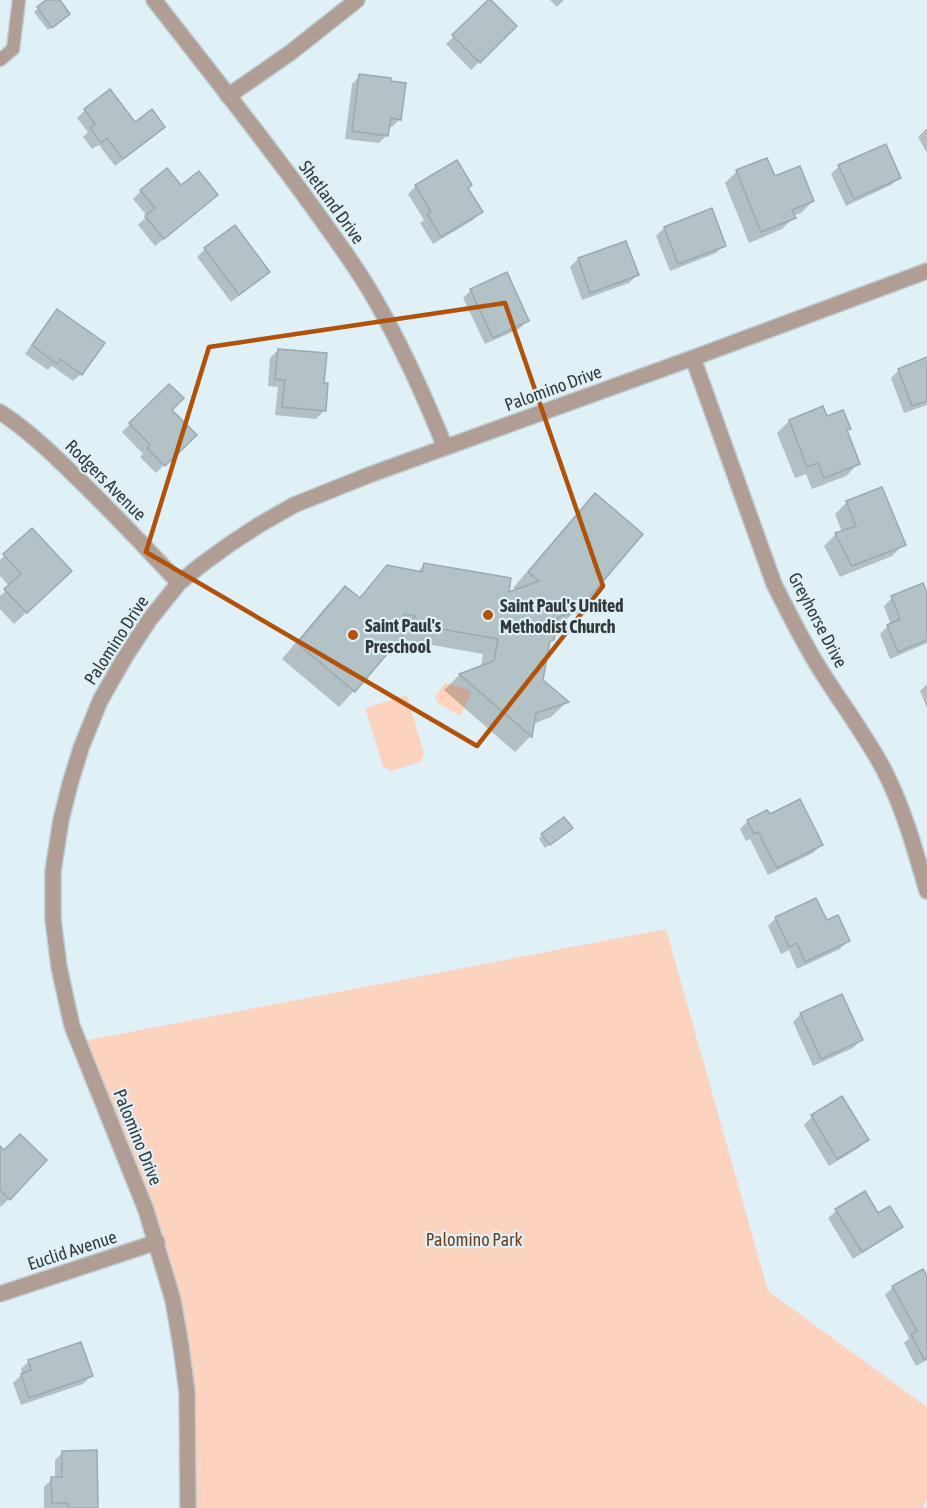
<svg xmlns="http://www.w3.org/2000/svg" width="927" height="1508" font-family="'Asap Condensed',sans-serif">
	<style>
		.green { fill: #fcd3be }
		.shadow { fill: #0003 }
		.building { fill: #b2c2c7; stroke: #9aaaaf; stroke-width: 1.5 }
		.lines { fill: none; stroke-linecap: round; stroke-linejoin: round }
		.lane-casing { stroke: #bdccd1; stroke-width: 15 }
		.street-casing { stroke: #bdccd1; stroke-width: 18 }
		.lane { stroke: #b09d93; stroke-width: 12 }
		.street { stroke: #b09d93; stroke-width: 15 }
		.marked { fill: none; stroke: #b1510a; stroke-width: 4.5; stroke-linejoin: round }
		.poi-dot { fill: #b1510a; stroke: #dff0f6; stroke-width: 2 }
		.labels { text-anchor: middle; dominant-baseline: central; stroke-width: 4.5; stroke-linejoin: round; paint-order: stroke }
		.street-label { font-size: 18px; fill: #343a3c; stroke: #dff0f6 }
		.poi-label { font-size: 18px; font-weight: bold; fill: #343a3c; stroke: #dff0f6; text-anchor: start }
		.park-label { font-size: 18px; fill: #733c1d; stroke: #dff0f6 }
	</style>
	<rect width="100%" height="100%" fill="#dff0f6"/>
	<g class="green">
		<polygon points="445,683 470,690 470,696 460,716 438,703 435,697"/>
		<polygon points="407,695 424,754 421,762 391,771 383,766 365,708"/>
		<polygon points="666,929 768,1291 927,1407 927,1499 923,1508 188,1508 173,1300 78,1042"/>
	</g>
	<g class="shadow">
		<polygon points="48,0 58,0 65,18 48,30 34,12"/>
		<polygon points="550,0 564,0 557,7"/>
		<polygon points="490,1 515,26 471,70 446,44"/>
		<polygon points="360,76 400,119 392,127 388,126 387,135 379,143 345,139 352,84"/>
		<polygon points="85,110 134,124 163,127 156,135 115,166 99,145 92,149 83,137 88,132 77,118"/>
		<polygon points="927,128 927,153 918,137"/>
		<polygon points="839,166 899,177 891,185 846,206 831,174"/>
		<polygon points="737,171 774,178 813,201 801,213 793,216 794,217 782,229 749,243 725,183"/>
		<polygon points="416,186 467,189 481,212 473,220 433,244 420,223 424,220 408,194"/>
		<polygon points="181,188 208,203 155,246 138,225 147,216 133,199 141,191"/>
		<polygon points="664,228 724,245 716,253 670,271 656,236"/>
		<polygon points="625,242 637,275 629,283 582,300 570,267 578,259"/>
		<polygon points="205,249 260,279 231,302 197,257"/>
		<polygon points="471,290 527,321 519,329 485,344 463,298"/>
		<polygon points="57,311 81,374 73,381 52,366 48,370 25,354 49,319"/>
		<polygon points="278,350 322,384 324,411 316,419 275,415 278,387 268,386 270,358"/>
		<polygon points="927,359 927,405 904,413 891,378 899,370"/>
		<polygon points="169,386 170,410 194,435 156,473 140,457 143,454 122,432"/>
		<polygon points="826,418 849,428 846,431 858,464 846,476 812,489 806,474 795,478 777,433 789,421"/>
		<polygon points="595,495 574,612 559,627 555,628 553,639 548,644 541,680 567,702 551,717 533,724 531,736 515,752 444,690 459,675 481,667 483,654 398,639 354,691 339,707 282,659 329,603 345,588 358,599 387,567 417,572 424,565 507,594 516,591 513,588 579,511"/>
		<polygon points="847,502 904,544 892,556 840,577 824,546 836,534 842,532 835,514"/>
		<polygon points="32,530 58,583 14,624 0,609 0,596 10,587 0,576 0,560"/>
		<polygon points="927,596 927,643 890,659 880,634 888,626 891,625 884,606 892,598"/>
		<polygon points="927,684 927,708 920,691"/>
		<polygon points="769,816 821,845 813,853 768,875 750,839 746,841 740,829 748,821"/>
		<polygon points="567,831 545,848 539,839 542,835"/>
		<polygon points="776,918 826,922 848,941 840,949 797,969 789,950 781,954 768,926"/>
		<polygon points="801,1014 861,1040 853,1048 813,1066 793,1022"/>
		<polygon points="842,1098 867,1140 859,1148 829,1166 804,1125 812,1117"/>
		<polygon points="0,1148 4,1152 45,1160 1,1207 0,1205"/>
		<polygon points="836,1211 878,1215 901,1227 893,1234 853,1259 828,1218"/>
		<polygon points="927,1279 927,1360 916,1366 904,1343 909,1338 885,1295 893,1287"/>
		<polygon points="29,1361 91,1376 83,1384 21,1405 13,1383 22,1374 21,1369"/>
		<polygon points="63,1452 97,1508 44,1508 44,1487 52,1479 55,1479 55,1460"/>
	</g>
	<g class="building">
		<polygon points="46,0 60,0 70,14 52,28 37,7"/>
		<polygon points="488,0 491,0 517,26 480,63 452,35"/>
		<polygon points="359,74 391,78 391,81 406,83 401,120 391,118 388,136 352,131"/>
		<polygon points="110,89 135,122 152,109 165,127 123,159 107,138 101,143 90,128 95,124 84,109"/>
		<polygon points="886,144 901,178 854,199 838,165"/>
		<polygon points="767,158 775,176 800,166 814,201 792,210 796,218 761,232 736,170"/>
		<polygon points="457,160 472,185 468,188 483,212 441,237 427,214 431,212 415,185"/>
		<polygon points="167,168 181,185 199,171 218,195 164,239 145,216 155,208 140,190"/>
		<polygon points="712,208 726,246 678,264 664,227"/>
		<polygon points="235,225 270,272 239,295 204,248"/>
		<polygon points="626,241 639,275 590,293 578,258"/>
		<polygon points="507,272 529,321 493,338 470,289"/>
		<polygon points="57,309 105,343 82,375 60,359 57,364 32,345"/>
		<polygon points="278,349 327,353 324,383 328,383 326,411 282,407 285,380 275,379"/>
		<polygon points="927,357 927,401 912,406 898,369"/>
		<polygon points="169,384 184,398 172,410 197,435 165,466 147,448 150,445 129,423"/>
		<polygon points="823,406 827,416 843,410 851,429 847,430 860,464 824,478 818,463 807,467 789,420"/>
		<polygon points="882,487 906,545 852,566 835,533 856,526 846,501"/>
		<polygon points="595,493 643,534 576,613 574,612 558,617 554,640 550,641 543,680 569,702 536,713 532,737 459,674 494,661 498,639 413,624 415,616 405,614 394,627 403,635 355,692 297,643 345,586 360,598 387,565 422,572 424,563 511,578 509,592 539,581 528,572"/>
		<polygon points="32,528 72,571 27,613 4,589 21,574 3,554"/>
		<polygon points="923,583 927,592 927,640 898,652 887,625 900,619 891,596"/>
		<polygon points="800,799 823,845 777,868 758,832 754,834 747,820 767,810 770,814"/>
		<polygon points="564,817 573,828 550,845 541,834"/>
		<polygon points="816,898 827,920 838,915 850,941 805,962 797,943 789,947 775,917"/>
		<polygon points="842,994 863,1040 821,1059 800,1013"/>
		<polygon points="842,1096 869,1140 837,1159 811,1115"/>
		<polygon points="20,1134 47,1160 10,1200 0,1190 0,1146 4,1150"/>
		<polygon points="865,1191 878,1213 890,1206 903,1227 862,1252 835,1209"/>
		<polygon points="923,1269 927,1276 927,1358 924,1359 911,1334 917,1331 892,1286"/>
		<polygon points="81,1342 93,1376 29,1398 21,1374 31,1370 28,1360"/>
		<polygon points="97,1450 98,1508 68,1508 68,1503 52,1503 51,1477 62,1477 62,1451"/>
	</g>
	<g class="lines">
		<defs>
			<polyline id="lane" points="0,60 13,49 19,0"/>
			<g id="street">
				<path d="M 154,0 C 206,67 259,133 309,202 C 331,233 354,263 373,296 C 401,344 424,395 445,447"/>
				<polyline points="228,96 290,53 357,0"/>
				<path d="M 693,358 L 774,584 C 787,610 800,636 815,661 C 837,698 864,732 884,770 C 904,809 915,850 927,891"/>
				<path d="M 0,412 C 27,429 51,452 73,474 C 110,509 144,546 179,583"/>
				<polyline points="0,1294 157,1242"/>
				<polyline points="188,1508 187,1392 181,1346 173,1300 146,1210 72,1026 59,967 53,919 53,871 61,820 70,784 81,748 100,701 125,657 150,619 179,583 201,565 230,544 259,525 294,505 369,475 693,358 927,271"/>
			</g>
		</defs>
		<use href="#lane" class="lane-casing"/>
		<use href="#street" class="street-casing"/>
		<use href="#lane" class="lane"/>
		<use href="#street" class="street"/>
	</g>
	<path class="marked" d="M 505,303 L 603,586 L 477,746 L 146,552 L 209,347 Z"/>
	<g class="poi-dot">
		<circle cx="488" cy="615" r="6"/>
		<circle cx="353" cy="635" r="6"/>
	</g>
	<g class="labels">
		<g class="street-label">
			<text transform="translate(332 202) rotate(54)">Shetland Drive</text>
			<text transform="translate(553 388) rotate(-20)">Palomino Drive</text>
			<text transform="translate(106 480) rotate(45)">Rodgers Avenue</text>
			<text transform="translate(818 620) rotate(62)">Greyhorse Drive</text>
			<text transform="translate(116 640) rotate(-57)">Palomino Drive</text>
			<text transform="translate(138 1137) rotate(68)">Palomino Drive</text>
			<text transform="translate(72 1250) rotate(-18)">Euclid Avenue</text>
		</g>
		<g class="poi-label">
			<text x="500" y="605">Saint Paul's United<tspan x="500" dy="21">Methodist Church</tspan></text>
			<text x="365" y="625">Saint Paul's<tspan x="365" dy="21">Preschool</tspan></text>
		</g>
		<g class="park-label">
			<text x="474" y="1239">Palomino Park</text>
		</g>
	</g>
</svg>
